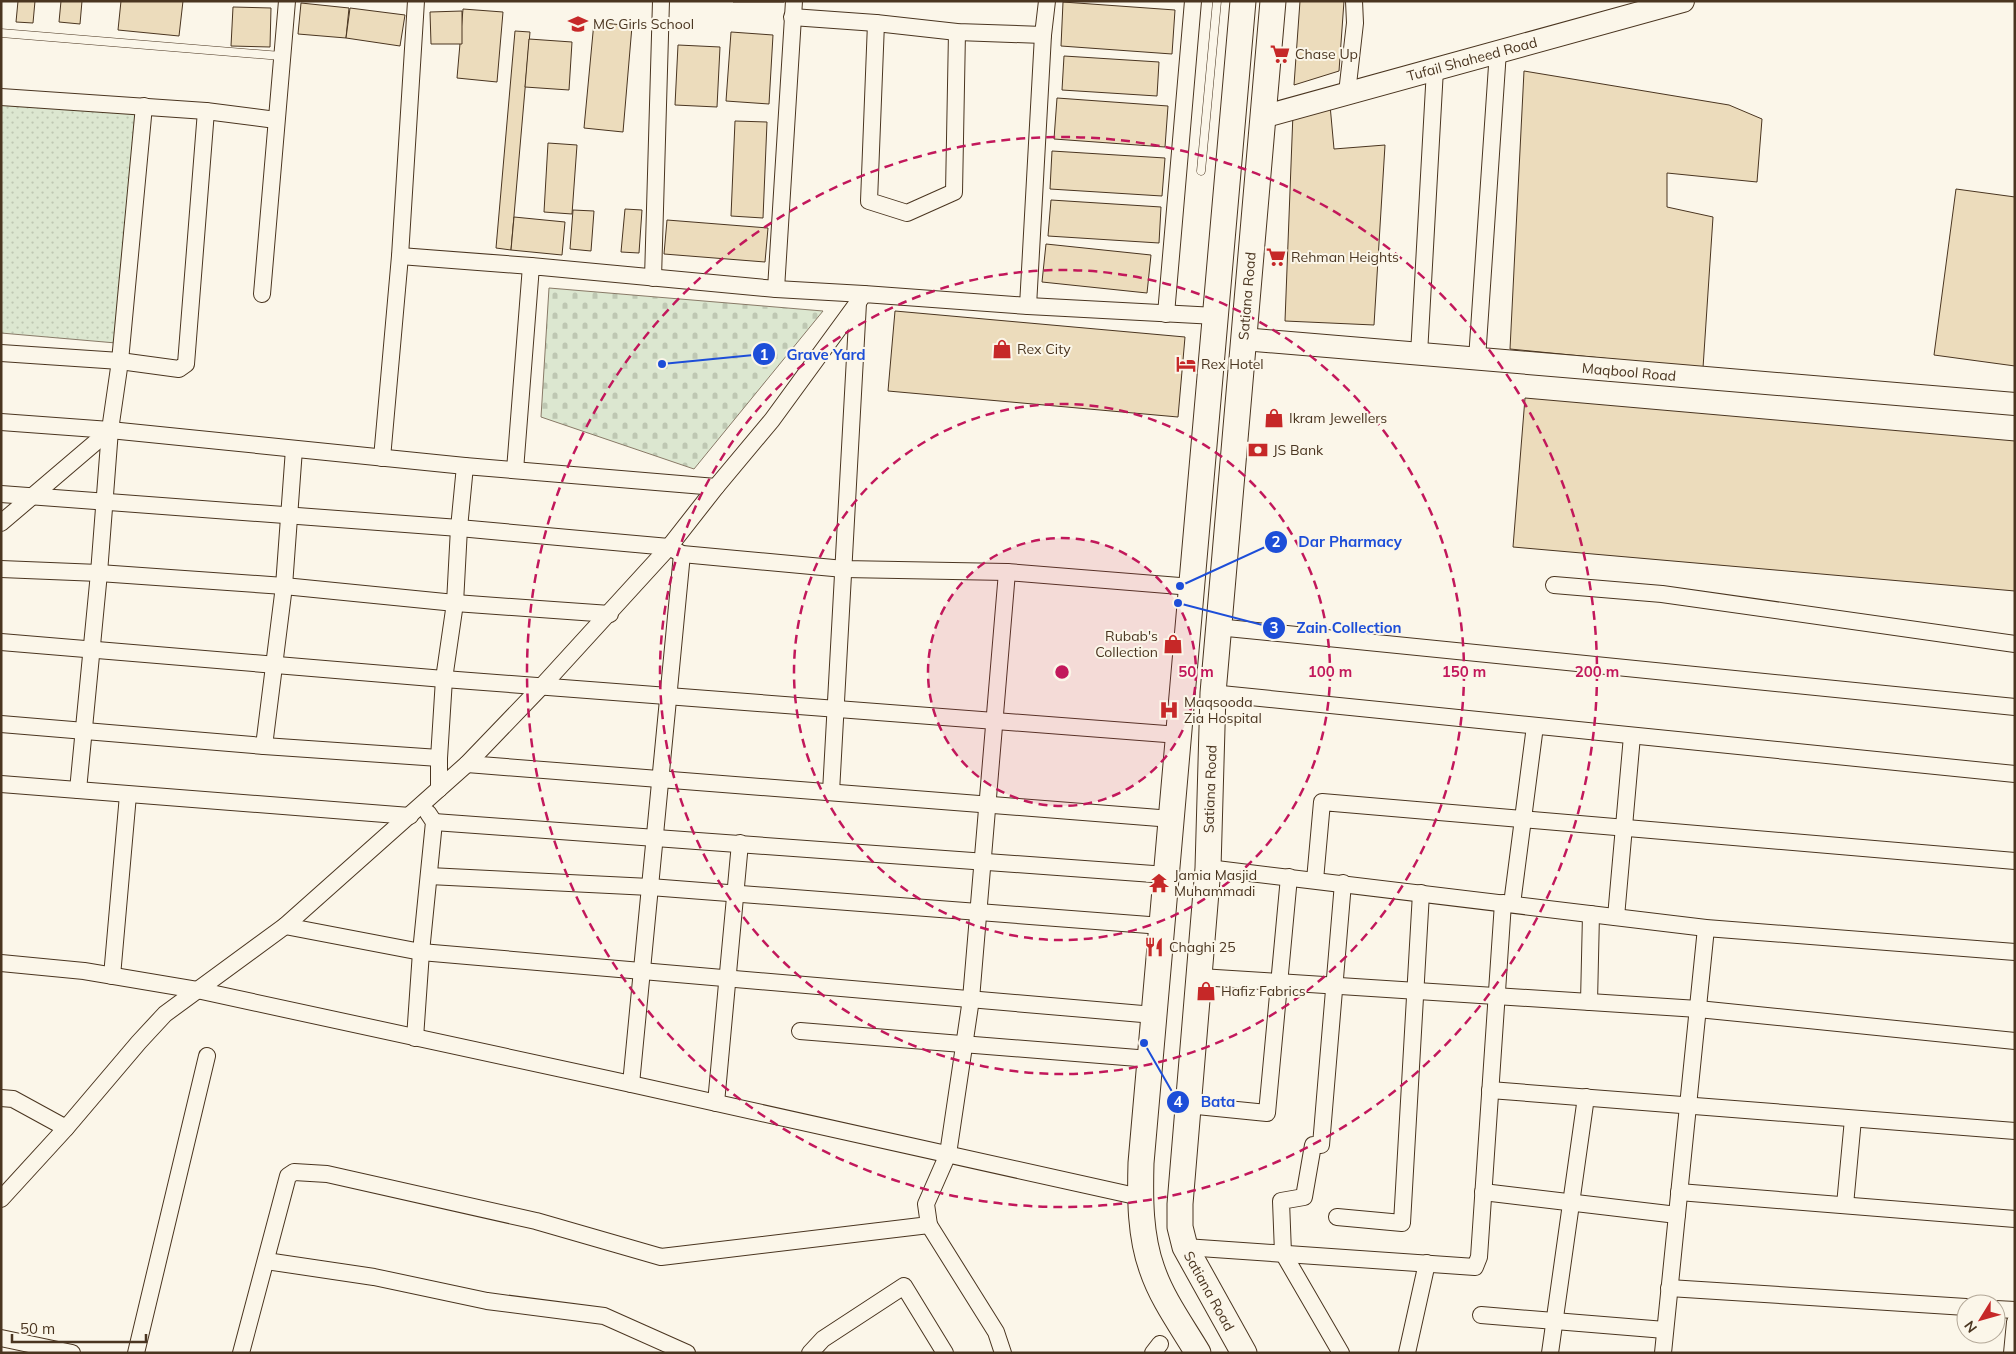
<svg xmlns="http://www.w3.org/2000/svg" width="2016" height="1354" font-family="Mulish,sans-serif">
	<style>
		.cemetery { fill: url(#cemetery-stones); stroke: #887966 }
		.park { fill: url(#park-dots); stroke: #887966 }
		.building { fill: #ecdcbc; stroke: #4a3520 }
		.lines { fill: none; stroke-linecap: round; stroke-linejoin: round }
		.lane-casing { stroke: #4a3520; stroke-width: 9 }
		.street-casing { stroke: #4a3520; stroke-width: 18 }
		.secondary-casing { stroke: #4a3520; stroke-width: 24 }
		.primary-casing { stroke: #4a3520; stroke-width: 27 }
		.lane { stroke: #fbf6e9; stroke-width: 8 }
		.street { stroke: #fbf6e9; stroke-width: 16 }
		.secondary { stroke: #fbf6e9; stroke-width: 22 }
		.primary { stroke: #fbf6e9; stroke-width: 25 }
		.ring { fill: none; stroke: #c2185b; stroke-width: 2.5; stroke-dasharray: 9 6 }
		.labels { text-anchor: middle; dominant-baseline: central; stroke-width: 4; stroke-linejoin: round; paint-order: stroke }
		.poi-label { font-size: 14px; fill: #4a3520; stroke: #fbf6e9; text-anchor: start }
		.street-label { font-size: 14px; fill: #4a3520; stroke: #fbf6e9 }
		.centre { fill: #c2185b; stroke: #fbf6e9; stroke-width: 2.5 }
		.ring-label { font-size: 15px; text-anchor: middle; font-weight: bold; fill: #c2185b; stroke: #fbf6e9; stroke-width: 4; stroke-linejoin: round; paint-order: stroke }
		.leader { fill: none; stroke: #1d4ed8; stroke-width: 2 }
		.callout-dot { fill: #1d4ed8; stroke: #fbf6e9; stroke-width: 2 }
		.mark-label { font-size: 15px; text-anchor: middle; font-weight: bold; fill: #fff }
		.callout-label { font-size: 15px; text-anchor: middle; font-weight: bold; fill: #1d4ed8; stroke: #fbf6e9; stroke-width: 4; stroke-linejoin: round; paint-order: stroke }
	</style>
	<defs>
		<pattern id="cemetery-stones" width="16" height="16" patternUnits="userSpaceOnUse" patternTransform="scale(1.25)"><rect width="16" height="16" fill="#dce7d0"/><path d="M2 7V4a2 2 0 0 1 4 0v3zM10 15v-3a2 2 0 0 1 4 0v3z" fill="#bec7b2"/></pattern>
		<pattern id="park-dots" width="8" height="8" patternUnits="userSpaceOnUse" patternTransform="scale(1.25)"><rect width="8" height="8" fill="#dce7d0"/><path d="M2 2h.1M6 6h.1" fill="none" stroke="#bec7b2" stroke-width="1.8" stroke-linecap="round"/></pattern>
	</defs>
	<rect width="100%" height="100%" fill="#fbf6e9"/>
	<polygon class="cemetery" points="549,288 823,311 694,469 541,417"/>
	<polygon class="park" points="1,97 136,106 116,343 1,333"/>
	<g class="building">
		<polygon points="18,1 35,1 33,23 16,22"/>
		<polygon points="61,1 82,1 80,24 59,22"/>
		<polygon points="121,1 183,1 179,36 118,30"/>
		<polygon points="784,1 784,2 733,2 733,1"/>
		<polygon points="1300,1 1344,1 1339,71 1294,85"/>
		<polygon points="1063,2 1175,10 1172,54 1061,46"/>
		<polygon points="301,3 349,8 346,38 298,34"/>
		<polygon points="233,7 271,8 270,47 231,46"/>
		<polygon points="350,8 405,15 400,46 346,38"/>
		<polygon points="463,9 503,12 497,82 457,78"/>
		<polygon points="462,11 462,44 431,44 430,12"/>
		<polygon points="594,22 632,26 623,132 584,128"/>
		<polygon points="515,31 530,32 511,250 496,248"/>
		<polygon points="731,32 773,35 769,104 726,101"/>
		<polygon points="529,39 572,42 569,90 525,87"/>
		<polygon points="678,45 720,47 717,107 675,105"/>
		<polygon points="1064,56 1159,62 1157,96 1062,90"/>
		<polygon points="1524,71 1729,105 1762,119 1757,182 1667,173 1667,207 1713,217 1703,368 1510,349"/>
		<polygon points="1057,98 1168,106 1165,147 1054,139"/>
		<polygon points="1330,105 1334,149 1385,145 1374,325 1285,321 1293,113"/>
		<polygon points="735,121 767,122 763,218 731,216"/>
		<polygon points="548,143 577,145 572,214 544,212"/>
		<polygon points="1052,151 1165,158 1162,196 1050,189"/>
		<polygon points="1956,189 2015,197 2015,366 1934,355"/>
		<polygon points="1051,200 1161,207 1159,243 1048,236"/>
		<polygon points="625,209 642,210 639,253 621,252"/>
		<polygon points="573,210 594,211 591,251 570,249"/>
		<polygon points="514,217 565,222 562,255 511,250"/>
		<polygon points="667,220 768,228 765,262 664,254"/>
		<polygon points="1046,244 1151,255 1147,293 1042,282"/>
		<polygon points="895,311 1185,337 1178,417 888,391"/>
		<polygon points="1525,398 2015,441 2015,591 1513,547"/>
	</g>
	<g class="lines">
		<defs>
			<g id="lane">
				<polyline points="1,33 281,56"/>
				<polyline points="1201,171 1217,1"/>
			</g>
			<g id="street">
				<polyline points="792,17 876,23 957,32 1043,35"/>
				<polyline points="876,23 869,201 907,213 954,192 957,32"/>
				<polyline points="1347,93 1355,23 1354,1"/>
				<polyline points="1,97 206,111 276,120"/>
				<polyline points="400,256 531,266"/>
				<polyline points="653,278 661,1"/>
				<polyline points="776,289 794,1"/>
				<polyline points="262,294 287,1"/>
				<polyline points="1028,306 1043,35 1047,1"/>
				<polyline points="1166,314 1193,1"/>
				<polyline points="1,353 120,361 179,369 186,364 206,111"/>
				<polyline points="1419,354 1435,69"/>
				<polyline points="1477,359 1498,51"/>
				<polyline points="1,422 110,430 465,466"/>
				<polyline points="382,458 400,256 416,1"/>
				<polyline points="515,470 531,266 776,289 864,294"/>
				<polyline points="1,494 459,528 669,547 682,554 844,569 1007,572 1192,587"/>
				<polyline points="1,523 110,430"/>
				<polyline points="1,569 99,573 284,586 455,603 610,614"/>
				<polyline points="1554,585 1662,594 2015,644"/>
				<polyline points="1217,627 2015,707"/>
				<polyline points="1,642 444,679 1179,735"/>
				<polyline points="1211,693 2015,774"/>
				<polyline points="1,724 264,746 439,758"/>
				<polyline points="264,746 284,586 294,449"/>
				<polyline points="467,764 1172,819"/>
				<polyline points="1,784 410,816"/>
				<polyline points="439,789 439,758 444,679 455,603 459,528 465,466 716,487"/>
				<polyline points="78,790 99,573 110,430 120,361 144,106"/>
				<polyline points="831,792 858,303"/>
				<polyline points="434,822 1167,875"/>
				<polyline points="1208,868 1706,928 2015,952"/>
				<polyline points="429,876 650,887 1162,926"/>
				<polyline points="1315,880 1322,802 2015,861"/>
				<polyline points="1512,904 1535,726"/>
				<polyline points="1616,917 1632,736"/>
				<polyline points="285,926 421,952 1154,1015"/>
				<polyline points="1,963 84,971 197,990 631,1084 1140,1197"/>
				<polyline points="112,976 128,795"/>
				<polyline points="1200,977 1698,1009 2015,1041"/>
				<polyline points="1589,1002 1591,914"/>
				<polyline points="800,1031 1150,1059"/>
				<polyline points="415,1038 421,952 434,822 428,813"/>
				<polyline points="631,1084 682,554"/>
				<polyline points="1490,1090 2015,1131"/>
				<polyline points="1,1098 13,1099 66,1128"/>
				<polyline points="716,1103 740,843"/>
				<polyline points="1187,1105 1267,1113 1289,877"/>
				<polyline points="1483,1192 1677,1215"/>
				<polyline points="1679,1192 2015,1219"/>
				<polyline points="1,1199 66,1128 139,1042 165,1014 285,926 467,764 542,686 669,547 716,487 772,420 864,294 1028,306 1216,316"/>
				<polyline points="1845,1205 1853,1119"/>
				<polyline points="1337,1217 1402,1223 1421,893"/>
				<polyline points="929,1225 996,1332 1003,1353"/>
				<polyline points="1185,1247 1475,1267 1479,1257 1503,903"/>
				<polyline points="266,1261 374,1277 487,1301 604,1316 687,1353"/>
				<polyline points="1669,1288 1966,1307"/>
				<polyline points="1996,1309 2015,1310"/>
				<polyline points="1481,1315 1665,1330"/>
				<polyline points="1,1338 72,1353"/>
				<polyline points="136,1353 207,1056"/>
				<polyline points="241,1353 288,1176 294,1172 327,1174 536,1221 661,1257 929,1225 926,1204 948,1154 971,999 1007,572"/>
				<polyline points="810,1353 823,1339 904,1286 945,1353"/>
				<polyline points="1153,1353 1160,1344"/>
				<polyline points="1341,1353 1283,1253 1281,1201 1304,1197 1313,1145 1321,1145 1343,883"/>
				<polyline points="1407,1353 1427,1263"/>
				<polyline points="1550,1353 1586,1097"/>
				<polyline points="1663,1353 1706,928"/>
				<polyline points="2012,1353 2015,1322"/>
			</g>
			<g id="secondary">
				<polyline points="1262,117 1683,1"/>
				<polyline points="1243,339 2015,404"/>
			</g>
			<g id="primary">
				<path d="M 1198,1353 C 1182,1326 1162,1299 1152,1269 C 1140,1236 1140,1198 1141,1163 L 1243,1"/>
				<polyline points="1244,1353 1185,1247 1180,1227 1180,1204 1208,868 1213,693 1273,1"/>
			</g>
		</defs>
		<use href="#lane" class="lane-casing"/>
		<use href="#street" class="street-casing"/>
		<use href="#secondary" class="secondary-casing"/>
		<use href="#primary" class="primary-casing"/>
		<use href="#lane" class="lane"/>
		<use href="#street" class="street"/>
		<use href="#secondary" class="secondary"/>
		<use href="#primary" class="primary"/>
	</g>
	<circle cx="1062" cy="672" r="134" fill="#c2185b" fill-opacity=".12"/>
	<g class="ring">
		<circle cx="1062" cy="672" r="134"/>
		<circle cx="1062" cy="672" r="268"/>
		<circle cx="1062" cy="672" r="402"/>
		<circle cx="1062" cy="672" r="535"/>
	</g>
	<defs>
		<symbol id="school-bare" viewBox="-9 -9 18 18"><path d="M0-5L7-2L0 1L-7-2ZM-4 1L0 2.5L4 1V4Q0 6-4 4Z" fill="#c62828" stroke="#fbf6e9" stroke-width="2.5" paint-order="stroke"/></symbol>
		<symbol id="supermarket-bare" viewBox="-9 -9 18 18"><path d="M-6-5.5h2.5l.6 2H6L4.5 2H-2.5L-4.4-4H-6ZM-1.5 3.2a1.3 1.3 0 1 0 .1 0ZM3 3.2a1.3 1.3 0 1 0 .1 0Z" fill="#c62828" stroke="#fbf6e9" stroke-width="2.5" paint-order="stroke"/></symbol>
		<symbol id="shop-bare" viewBox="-9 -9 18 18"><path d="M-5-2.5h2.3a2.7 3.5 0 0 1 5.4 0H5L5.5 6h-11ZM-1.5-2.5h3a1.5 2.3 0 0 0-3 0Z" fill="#c62828" stroke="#fbf6e9" stroke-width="2.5" paint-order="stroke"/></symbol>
		<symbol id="hotel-bare" viewBox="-9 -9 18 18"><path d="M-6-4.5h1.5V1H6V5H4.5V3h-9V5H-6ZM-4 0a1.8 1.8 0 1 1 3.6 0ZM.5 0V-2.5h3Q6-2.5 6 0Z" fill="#c62828" stroke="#fbf6e9" stroke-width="2.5" paint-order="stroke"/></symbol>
		<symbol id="bank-bare" viewBox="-9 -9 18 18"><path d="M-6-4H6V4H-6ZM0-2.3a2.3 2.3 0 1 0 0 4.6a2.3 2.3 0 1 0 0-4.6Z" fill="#c62828" stroke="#fbf6e9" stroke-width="2.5" paint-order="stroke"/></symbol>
		<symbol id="hospital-bare" viewBox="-9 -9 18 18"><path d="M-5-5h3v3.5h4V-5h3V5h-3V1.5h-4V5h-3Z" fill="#c62828" stroke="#fbf6e9" stroke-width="2.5" paint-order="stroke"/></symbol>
		<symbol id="temple-bare" viewBox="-9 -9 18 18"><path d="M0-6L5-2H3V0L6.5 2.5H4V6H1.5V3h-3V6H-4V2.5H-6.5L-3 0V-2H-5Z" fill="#c62828" stroke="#fbf6e9" stroke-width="2.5" paint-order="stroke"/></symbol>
		<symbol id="restaurant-bare" viewBox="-9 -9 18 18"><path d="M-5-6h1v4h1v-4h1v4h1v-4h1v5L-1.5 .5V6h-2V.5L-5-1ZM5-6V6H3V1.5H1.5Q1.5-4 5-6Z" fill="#c62828" stroke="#fbf6e9" stroke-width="2.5" paint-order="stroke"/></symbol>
	</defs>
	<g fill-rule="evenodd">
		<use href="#school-bare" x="564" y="10" width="28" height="28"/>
		<use href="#supermarket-bare" x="1266" y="40" width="28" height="28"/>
		<use href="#supermarket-bare" x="1262" y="243" width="28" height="28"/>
		<use href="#shop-bare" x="988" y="335" width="28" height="28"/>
		<use href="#hotel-bare" x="1172" y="350" width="28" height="28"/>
		<use href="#shop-bare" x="1260" y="404" width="28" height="28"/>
		<use href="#bank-bare" x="1244" y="436" width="28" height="28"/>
		<use href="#shop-bare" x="1159" y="630" width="28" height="28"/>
		<use href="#hospital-bare" x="1155" y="696" width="28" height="28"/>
		<use href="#temple-bare" x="1145" y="869" width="28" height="28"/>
		<use href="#restaurant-bare" x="1140" y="933" width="28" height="28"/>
		<use href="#shop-bare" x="1192" y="977" width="28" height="28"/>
	</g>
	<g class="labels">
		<g class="poi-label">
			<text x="593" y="24">MC Girls School</text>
			<text x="1295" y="54">Chase Up</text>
			<text x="1291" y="257">Rehman Heights</text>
			<text x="1017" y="349">Rex City</text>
			<text x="1201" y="364">Rex Hotel</text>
			<text x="1289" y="418">Ikram Jewellers</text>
			<text x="1273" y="450">JS Bank</text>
			<text x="1158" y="636" text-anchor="end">Rubab's<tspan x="1158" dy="16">Collection</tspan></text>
			<text x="1184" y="702">Maqsooda<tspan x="1184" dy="16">Zia Hospital</tspan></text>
			<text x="1174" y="875">Jamia Masjid<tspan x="1174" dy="16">Muhammadi</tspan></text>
			<text x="1169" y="947">Chaghi 25</text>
			<text x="1221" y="991">Hafiz Fabrics</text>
		</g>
		<g class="street-label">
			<text transform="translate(1472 59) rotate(-15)">Tufail Shaheed Road</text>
			<text transform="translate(1247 296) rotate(-85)">Satiana Road</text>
			<text transform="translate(1629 372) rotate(5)">Maqbool Road</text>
			<text transform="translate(1210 789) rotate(-88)">Satiana Road</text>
			<text transform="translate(1209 1291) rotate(61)">Satiana Road</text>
		</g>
	</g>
	<circle cx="1062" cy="672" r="8" class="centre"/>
	<g class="ring-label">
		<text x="1196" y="677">50 m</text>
		<text x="1330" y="677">100 m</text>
		<text x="1464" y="677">150 m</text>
		<text x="1597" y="677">200 m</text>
	</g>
	<path class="leader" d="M662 364L764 354M1180 586L1276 542M1178 603L1274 628M1144 1043L1178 1102"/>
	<g class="callout-dot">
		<circle cx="662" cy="364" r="5"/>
		<circle cx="1180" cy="586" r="5"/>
		<circle cx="1178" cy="603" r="5"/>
		<circle cx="1144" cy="1043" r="5"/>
		<circle cx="764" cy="354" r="12"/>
		<circle cx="1276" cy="542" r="12"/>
		<circle cx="1274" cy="628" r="12"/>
		<circle cx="1178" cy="1102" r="12"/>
	</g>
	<g class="mark-label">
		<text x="764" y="360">1</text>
		<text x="1276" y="547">2</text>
		<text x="1274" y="633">3</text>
		<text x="1178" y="1107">4</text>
	</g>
	<g class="callout-label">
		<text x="826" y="360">Grave Yard</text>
		<text x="1350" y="547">Dar Pharmacy</text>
		<text x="1349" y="633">Zain Collection</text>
		<text x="1218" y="1107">Bata</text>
	</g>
	<rect width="2016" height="1354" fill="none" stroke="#4a3520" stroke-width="5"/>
	<g transform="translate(1981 1319) rotate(233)"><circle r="24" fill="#fbf6e9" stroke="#b4a999"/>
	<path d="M0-4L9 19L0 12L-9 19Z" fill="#c62828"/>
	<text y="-8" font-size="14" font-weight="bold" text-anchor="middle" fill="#4a3520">N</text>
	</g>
	<path d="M12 1334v8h134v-8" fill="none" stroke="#4a3520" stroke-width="2.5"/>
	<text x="20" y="1334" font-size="15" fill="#4a3520" stroke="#fbf6e9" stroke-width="4" paint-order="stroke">50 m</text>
</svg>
